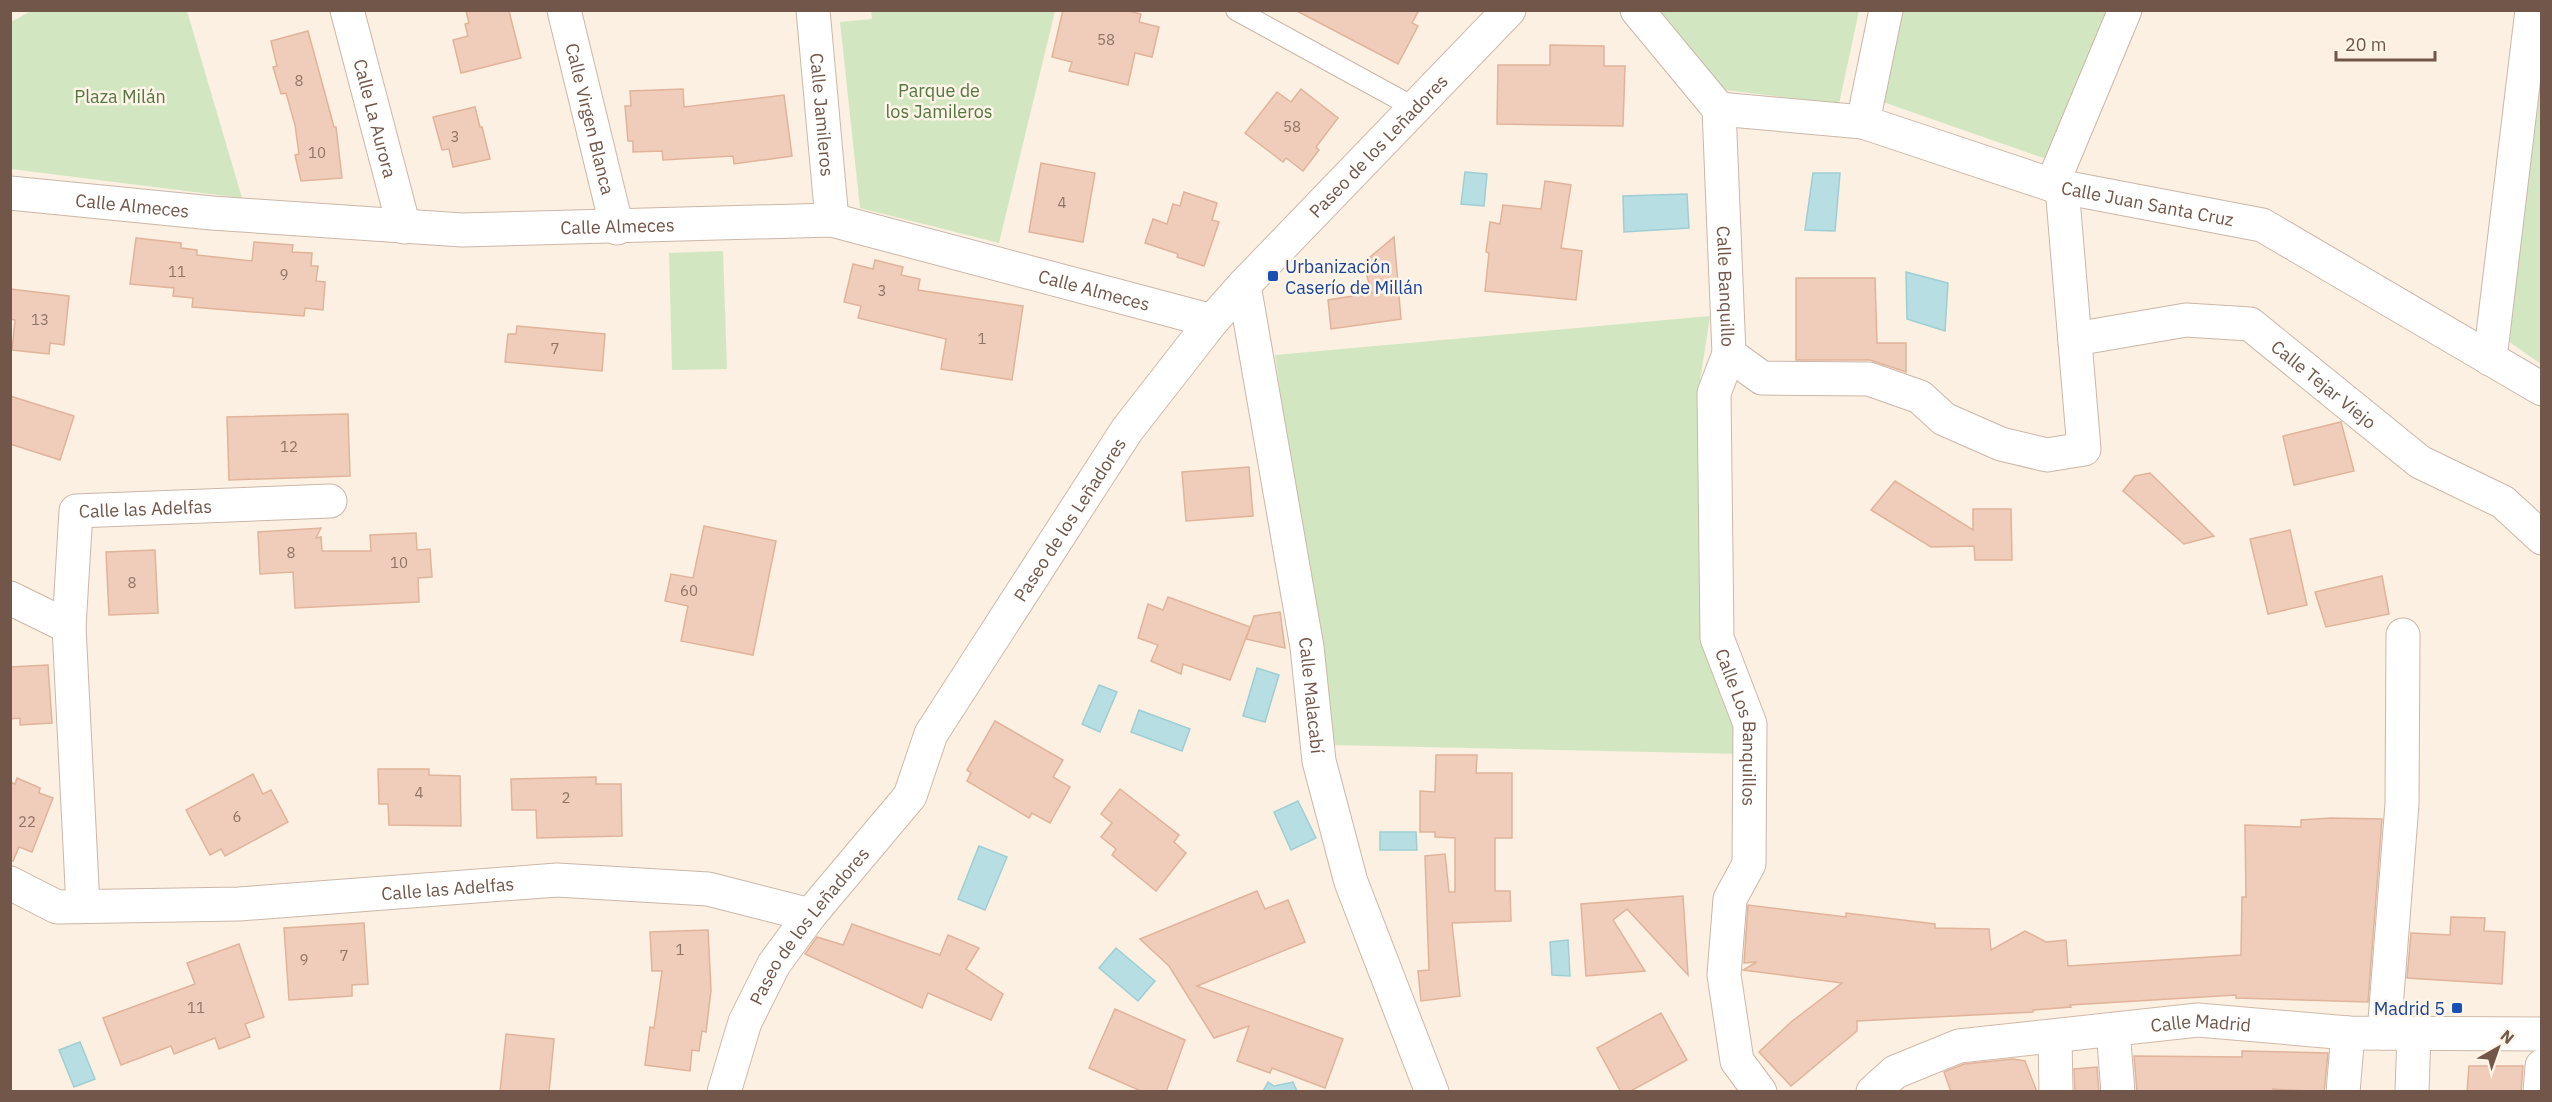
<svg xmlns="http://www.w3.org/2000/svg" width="2552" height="1102" font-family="'IBM Plex Sans',sans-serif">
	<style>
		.green { fill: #d2e7c1 }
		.water { fill: #b7dee3; stroke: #9eced4; stroke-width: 1.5 }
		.building { fill: #efcdba; stroke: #e1b39b; stroke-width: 1.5 }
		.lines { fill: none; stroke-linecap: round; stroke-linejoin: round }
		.lane-casing { stroke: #cbb7a9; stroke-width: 22 }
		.street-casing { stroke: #cbb7a9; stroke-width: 35 }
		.secondary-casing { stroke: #d0b9a9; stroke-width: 35 }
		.lane { stroke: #fff; stroke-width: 20 }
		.street { stroke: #fff; stroke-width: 33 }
		.secondary { stroke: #fff; stroke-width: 33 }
		.transit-dot { fill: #1a4fb4; stroke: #fef4e7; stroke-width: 2 }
		.labels { text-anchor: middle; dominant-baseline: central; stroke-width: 5; stroke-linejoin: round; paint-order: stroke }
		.number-label { font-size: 15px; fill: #907465 }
		.park-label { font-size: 18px; fill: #547642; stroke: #fef4e7 }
		.street-label { font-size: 18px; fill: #715649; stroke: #fef4e7 }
		.transit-label { font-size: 18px; fill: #164399; stroke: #fef4e7; text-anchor: start }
	</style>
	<rect width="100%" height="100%" fill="#fbf0e1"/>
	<g class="green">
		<polygon points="33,10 187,11 242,198 11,169 11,22"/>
		<polygon points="871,11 1055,11 999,243 860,208 840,22 872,19"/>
		<polygon points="1656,11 1859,11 1839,104 1726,90 1674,38"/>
		<polygon points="1901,11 2114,11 2049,160 1883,102"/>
		<polygon points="2541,50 2541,364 2508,341"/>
		<polygon points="723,251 727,369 672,370 669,253"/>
		<polygon points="1710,316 1699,388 1743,754 1331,745 1275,355"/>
	</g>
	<g class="water">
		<polygon points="1465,172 1487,174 1484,206 1461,204"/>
		<polygon points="1813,173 1840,173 1835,231 1805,230"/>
		<polygon points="1687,194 1689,228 1624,232 1623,196"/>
		<polygon points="1906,272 1948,283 1945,331 1907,319"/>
		<polygon points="1257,668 1279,675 1265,722 1243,716"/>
		<polygon points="1099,685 1117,692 1100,732 1082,724"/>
		<polygon points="1139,710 1190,729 1182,751 1131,732"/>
		<polygon points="1298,801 1316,838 1291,850 1274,812"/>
		<polygon points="1380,832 1416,832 1417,850 1380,850"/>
		<polygon points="979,846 1007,857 985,910 958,899"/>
		<polygon points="1568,940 1570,976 1552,975 1550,942"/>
		<polygon points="1116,948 1155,981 1138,1001 1099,968"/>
		<polygon points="80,1042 95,1079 74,1087 59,1050"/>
		<polygon points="1268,1082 1274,1086 1293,1082 1297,1091 1263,1091"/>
	</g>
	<g class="building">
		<polygon points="1063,10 1124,10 1141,14 1139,22 1159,27 1152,57 1135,53 1128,85 1069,71 1072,62 1052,57"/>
		<polygon points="1295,10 1419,10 1412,23 1418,26 1398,64"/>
		<polygon points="466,11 509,11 521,58 461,73 453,40 468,36 465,24 469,23"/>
		<polygon points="308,31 334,127 336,127 342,178 301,181 295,155 299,154 295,125 286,93 281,94 273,67 277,66 271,41"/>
		<polygon points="1550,45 1604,46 1604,66 1625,66 1623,126 1497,124 1498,65 1550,65"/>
		<polygon points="683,89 684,107 784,95 792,156 734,164 733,156 663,160 662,151 633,152 633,141 628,141 625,106 631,106 630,91"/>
		<polygon points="1301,89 1338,118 1316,147 1319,150 1303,171 1286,158 1283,162 1245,133 1277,92 1291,102"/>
		<polygon points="475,107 480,127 482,127 490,159 453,167 449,149 442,150 433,117"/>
		<polygon points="1041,163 1095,173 1083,242 1029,232"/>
		<polygon points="1545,181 1571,185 1561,248 1582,251 1576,300 1485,291 1489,253 1486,252 1490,222 1500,224 1503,205 1541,209"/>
		<polygon points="1184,192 1217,203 1212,220 1219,222 1204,266 1177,257 1178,254 1145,243 1153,219 1167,224 1173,204 1180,206"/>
		<polygon points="1394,237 1401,319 1331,329 1328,300 1372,293 1363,263"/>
		<polygon points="136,238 181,243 181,248 197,250 197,255 252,261 254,242 293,245 292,252 312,253 311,266 318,266 316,281 325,282 323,310 305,308 304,316 192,307 193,298 173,296 174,288 130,284"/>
		<polygon points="875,260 903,267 901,275 920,279 918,290 1023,306 1012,380 941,369 946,339 858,318 861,306 844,302 853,264 873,269"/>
		<polygon points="1796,278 1875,278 1877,343 1906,343 1906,372 1870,360 1796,360"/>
		<polygon points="10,289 69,296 64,345 50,343 49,354 12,350 15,320 10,319"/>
		<polygon points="517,326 605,334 602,371 505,362 508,334 516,334"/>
		<polygon points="10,396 74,416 60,460 10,444"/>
		<polygon points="348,414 350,476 229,480 227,417"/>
		<polygon points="2341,422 2354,471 2294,485 2283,436"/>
		<polygon points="1249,467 1253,516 1186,521 1182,472"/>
		<polygon points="2150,473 2214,536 2184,544 2123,491 2135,476"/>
		<polygon points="1895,481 1973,530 1973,509 2011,509 2012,560 1975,560 1974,546 1931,547 1871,510"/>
		<polygon points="704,526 776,541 753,655 681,641 688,606 665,601 671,574 693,578"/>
		<polygon points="321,528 316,538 321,537 322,551 371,551 370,535 416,533 417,550 430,549 432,577 418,578 419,602 295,608 293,572 260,574 258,532"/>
		<polygon points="2290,530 2307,605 2268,614 2250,539"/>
		<polygon points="155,550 158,613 109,615 106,552"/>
		<polygon points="2382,576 2389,614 2326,627 2315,592"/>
		<polygon points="1168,597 1250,627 1230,680 1183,664 1181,674 1151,661 1158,645 1138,638 1148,604 1163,610"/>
		<polygon points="1280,612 1285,648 1246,639 1254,616"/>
		<polygon points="48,665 52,723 20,725 20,718 10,719 10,667"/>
		<polygon points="995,721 1063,760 1053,777 1070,787 1050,823 1032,813 1029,818 967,781 971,773 967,770"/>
		<polygon points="1436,755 1477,755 1476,773 1512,773 1512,838 1495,838 1495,891 1510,891 1511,921 1452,923 1460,996 1421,1001 1418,971 1429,970 1425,856 1445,854 1449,892 1455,892 1455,838 1435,837 1435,832 1420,832 1420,791 1435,792"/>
		<polygon points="378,769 429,769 429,775 460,776 461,826 389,825 388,804 379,804"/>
		<polygon points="253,774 263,794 271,790 288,822 225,856 221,849 210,855 186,810"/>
		<polygon points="596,777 596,784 621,784 622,836 537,838 536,810 512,810 511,779"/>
		<polygon points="17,778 40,788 39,793 53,798 32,852 19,847 13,861 10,860 10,782 15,784"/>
		<polygon points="1120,789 1179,835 1174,842 1186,853 1156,891 1112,855 1116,849 1101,837 1112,823 1101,814"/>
		<polygon points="2331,818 2382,819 2368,1002 2236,998 2236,995 2070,1005 2071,1007 2033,1010 2033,1012 1857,1021 1857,1031 1791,1086 1759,1052 1791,1022 1842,983 1743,970 1757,962 1744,963 1748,905 1846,917 1846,913 1935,924 1935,928 1989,929 1991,950 2025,931 2046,942 2066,940 2068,966 2241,955 2242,897 2246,897 2245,825 2301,827 2301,820"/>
		<polygon points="1257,891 1265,909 1288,900 1305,942 1197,986 1343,1039 1325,1088 1272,1068 1270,1073 1237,1061 1249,1026 1214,1038 1169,966 1140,939"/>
		<polygon points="1683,896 1688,975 1627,909 1613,920 1645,971 1586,976 1581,904"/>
		<polygon points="2451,917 2485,918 2484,931 2505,932 2502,984 2407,978 2411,933 2450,935"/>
		<polygon points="364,923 368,984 352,985 352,996 289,1000 284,928"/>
		<polygon points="852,924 940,955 948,935 979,948 966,969 1003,994 991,1020 928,993 922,1008 805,954 817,937 843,945"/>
		<polygon points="708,930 711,990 706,1032 702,1031 699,1051 692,1050 690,1071 645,1065 650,1027 654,1028 662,971 652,971 650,932"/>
		<polygon points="239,944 264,1017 245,1024 250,1037 219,1049 215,1038 174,1054 171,1046 121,1065 103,1018 195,984 187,963"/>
		<polygon points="1115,1009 1185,1040 1166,1092 1143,1092 1089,1068"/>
		<polygon points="1661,1013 1687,1060 1629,1092 1621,1092 1597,1048"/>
		<polygon points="506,1034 554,1039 549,1092 500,1092"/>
		<polygon points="2242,1051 2328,1053 2324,1092 2273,1089 2273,1092 2137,1092 2134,1056 2242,1057"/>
		<polygon points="2013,1059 2025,1061 2037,1092 1951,1092 1944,1072 1964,1064"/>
		<polygon points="2469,1066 2523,1066 2521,1092 2467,1092"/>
		<polygon points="2097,1067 2099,1092 2075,1092 2074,1069"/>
	</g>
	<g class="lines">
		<defs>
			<polyline id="lane" points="1236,10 1415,108"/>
			<g id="street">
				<path id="s1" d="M 347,10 L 404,227"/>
				<path id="s2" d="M 564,10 L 617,228"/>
				<path id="s3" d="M 813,10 L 832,220"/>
				<path id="s4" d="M 1637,10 L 1719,109 L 1729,354 L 1762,378 L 1869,379 L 1920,397 L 1944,419 L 2001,444 L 2047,455 L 2084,449 L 2062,187"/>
				<path id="s5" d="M 1719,109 L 1863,122 L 2052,185 L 2262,225 L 2542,389"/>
				<polyline points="1863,122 1886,10"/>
				<polyline points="2052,185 2125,10"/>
				<path id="s6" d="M 10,193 L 212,213 L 462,230 L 832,220 L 1212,321"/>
				<path id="s7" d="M 1244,285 L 1307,647 L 1319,761 L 1351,882 L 1432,1092"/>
				<path id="s8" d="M 2075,339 L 2186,320 L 2250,324 L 2420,462 L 2503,502 L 2542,538"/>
				<path id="s9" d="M 1729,354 L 1714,393 L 1717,638 L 1750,724 L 1749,864 L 1730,899 L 1724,975 L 1737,1061 L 1760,1092"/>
				<polyline points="2490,359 2532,10"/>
				<polyline points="10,598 69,627"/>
				<path id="s10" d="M 10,883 L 57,907 L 239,904 L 557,880 L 708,889 L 810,915"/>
				<path id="s11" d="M 83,906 L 69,627 L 76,511 L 330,501"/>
				<polyline points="2113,1030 2118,1092"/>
				<polyline points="2384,1033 2402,804 2403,635"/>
				<polyline points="2343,1092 2348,1033"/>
				<polyline points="2412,1092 2414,1034"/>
				<polyline points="2540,1092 2542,1066"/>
			</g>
			<g id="secondary">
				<polyline points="2055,1037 2056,1092"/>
				<path id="s12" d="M 724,1092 L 745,1022 L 774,964 L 810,915 L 910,796 L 931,734 L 1127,430 L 1212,321 L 1244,285 L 1509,10"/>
				<path id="s13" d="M 1873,1092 L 1895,1072 L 1959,1046 L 2198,1020 L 2348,1033 L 2542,1034"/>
			</g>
		</defs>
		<use href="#lane" class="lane-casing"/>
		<use href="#street" class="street-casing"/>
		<use href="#secondary" class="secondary-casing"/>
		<use href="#lane" class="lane"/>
		<use href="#street" class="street"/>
		<use href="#secondary" class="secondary"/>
	</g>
	<g class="transit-dot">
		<rect x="1267" y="270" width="12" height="12" rx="3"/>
		<rect x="2451" y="1002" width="12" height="12" rx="3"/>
	</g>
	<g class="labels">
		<g class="number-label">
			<text x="1106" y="39">58</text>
			<text x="299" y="80">8</text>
			<text x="1292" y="126">58</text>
			<text x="455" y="136">3</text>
			<text x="317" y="152">10</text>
			<text x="1062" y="202">4</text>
			<text x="177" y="271">11</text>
			<text x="284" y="274">9</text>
			<text x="882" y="290">3</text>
			<text x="40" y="319">13</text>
			<text x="982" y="338">1</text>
			<text x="555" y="348">7</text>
			<text x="289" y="446">12</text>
			<text x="291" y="552">8</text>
			<text x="399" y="562">10</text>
			<text x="132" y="582">8</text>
			<text x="689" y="590">60</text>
			<text x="419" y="792">4</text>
			<text x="566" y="797">2</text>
			<text x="237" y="816">6</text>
			<text x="27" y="821">22</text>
			<text x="680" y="949">1</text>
			<text x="344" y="955">7</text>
			<text x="304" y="959">9</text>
			<text x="196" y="1007">11</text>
		</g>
		<g class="park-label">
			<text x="939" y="90">Parque de<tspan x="939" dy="21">los Jamileros</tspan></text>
			<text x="120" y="96">Plaza Milán</text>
		</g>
		<g class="street-label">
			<text stroke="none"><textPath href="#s3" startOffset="105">Calle Jamileros</textPath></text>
			<text stroke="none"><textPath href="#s1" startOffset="112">Calle La Aurora</textPath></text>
			<text stroke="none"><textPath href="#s2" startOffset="112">Calle Virgen Blanca</textPath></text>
			<text stroke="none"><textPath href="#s12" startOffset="1161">Paseo de los Leñadores</textPath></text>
			<text stroke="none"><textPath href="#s5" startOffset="441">Calle Juan Santa Cruz</textPath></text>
			<text stroke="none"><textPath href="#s6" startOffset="123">Calle Almeces</textPath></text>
			<text stroke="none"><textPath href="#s6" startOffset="609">Calle Almeces</textPath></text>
			<text stroke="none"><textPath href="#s4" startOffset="306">Calle Banquillo</textPath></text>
			<text stroke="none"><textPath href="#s6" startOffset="1095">Calle Almeces</textPath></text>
			<text stroke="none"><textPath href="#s8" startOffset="272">Calle Tejar Viejo</textPath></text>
			<text stroke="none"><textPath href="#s11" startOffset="465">Calle las Adelfas</textPath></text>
			<text stroke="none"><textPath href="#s12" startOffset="675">Paseo de los Leñadores</textPath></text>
			<text stroke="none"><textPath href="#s7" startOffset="416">Calle Malacabí</textPath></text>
			<text stroke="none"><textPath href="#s9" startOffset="380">Calle Los Banquillos</textPath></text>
			<text stroke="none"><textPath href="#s10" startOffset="444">Calle las Adelfas</textPath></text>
			<text stroke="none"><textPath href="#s12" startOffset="189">Paseo de los Leñadores</textPath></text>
			<text stroke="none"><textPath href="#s13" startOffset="342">Calle Madrid</textPath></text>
		</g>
		<g class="transit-label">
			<text x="1285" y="266">Urbanización<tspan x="1285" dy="21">Caserío de Millán</tspan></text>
			<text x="2445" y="1008" text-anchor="end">Madrid 5</text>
		</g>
	</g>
	<rect width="2552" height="1102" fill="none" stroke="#715649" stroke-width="24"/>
	<g transform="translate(2498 1048) rotate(40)" stroke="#fef4e7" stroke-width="4.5" paint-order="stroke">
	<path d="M0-4.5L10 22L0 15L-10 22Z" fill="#715649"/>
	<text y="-9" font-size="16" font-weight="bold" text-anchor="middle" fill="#715649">N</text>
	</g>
	<path d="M2336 51v9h99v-9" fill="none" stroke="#715649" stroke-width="3"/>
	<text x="2345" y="51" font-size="18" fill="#715649" stroke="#fef4e7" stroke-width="4.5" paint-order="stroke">20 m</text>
</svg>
